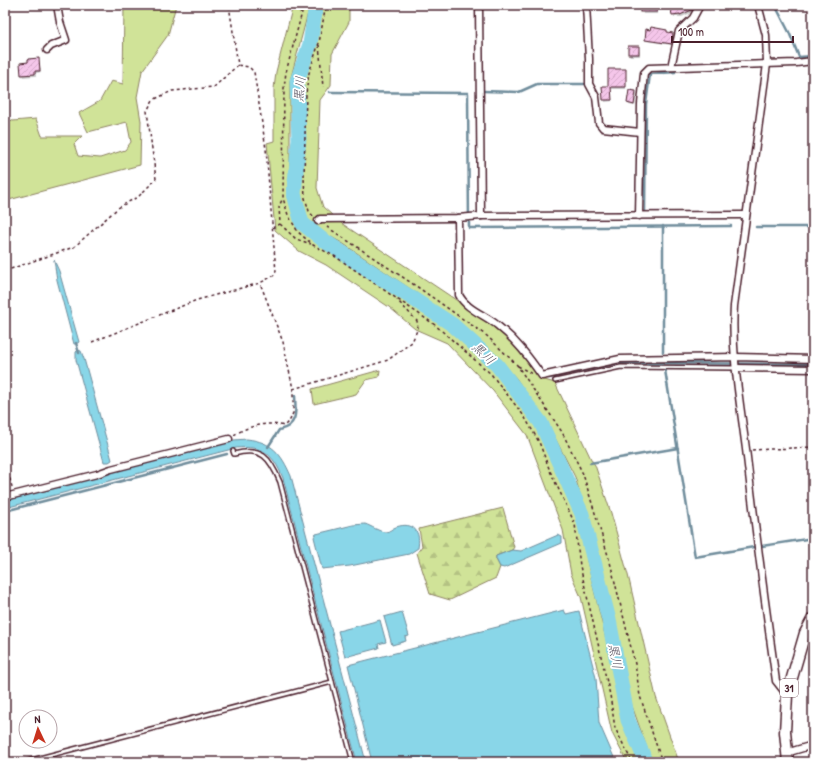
<svg xmlns="http://www.w3.org/2000/svg" width="818" height="767" font-family="'Patrick Hand','Klee One',sans-serif">
	<style>
		.green { fill: #d0e398; stroke: #8d8162 }
		.forest { fill: url(#forest-firs); stroke: #8d8162 }
		.water { fill: #89d6e8; stroke: #708d9c }
		.shadow { fill: #0003 }
		.lines { fill: none; stroke-linecap: round; stroke-linejoin: round }
		.stream { stroke: #708d9c; stroke-width: 2.5 }
		.river { stroke: #89d6e8; stroke-width: 15 }
		.building { fill: url(#building-hatch); stroke: #4a1f2b }
		.service-casing { stroke: #4a1f2b; stroke-width: 6 }
		.minor-casing { stroke: #4a1f2b; stroke-width: 9 }
		.primary-casing { stroke: #4a1f2b; stroke-width: 13 }
		.path { stroke: #4a1f2b; stroke-width: 1.5; stroke-dasharray: 3 3; stroke-linecap: butt }
		.service { stroke: #fff; stroke-width: 3 }
		.minor { stroke: #fff; stroke-width: 6 }
		.primary { stroke: #fff; stroke-width: 10 }
		.labels { text-anchor: middle; dominant-baseline: central; stroke-width: 3.5; stroke-linejoin: round; paint-order: stroke }
		.shield { fill: #fff; stroke: #80626b; stroke-width: 1 }
		.shield-label { font-size: 11px; font-weight: bold; fill: #4a1f2b }
		.water-label { font-size: 13px; font-style: italic; fill: #5d5664; stroke: #fff }
	</style>
	<defs>
		<pattern id="forest-firs" width="22" height="20" patternUnits="userSpaceOnUse"><rect width="22" height="20" fill="#d0e398"/><path d="M5 1l3.5 6h-7zM16 11l3.5 6h-7z" fill="#b4c283"/></pattern>
		<pattern id="building-hatch" width="6" height="6" patternUnits="userSpaceOnUse"><rect width="6" height="6" fill="#f5c6ea"/><path d="M-1 1l2-2M0 6l6-6M5 7l2-2" fill="none" stroke="#d4aac9"/></pattern>
	</defs>
	<rect width="100%" height="100%" fill="#fff"/>
	<filter id="ink" filterUnits="userSpaceOnUse"><feTurbulence type="fractalNoise" baseFrequency=".025" numOctaves="2"/><feDisplacementMap in="SourceGraphic" scale="8" xChannelSelector="R" yChannelSelector="G"/><feConvolveMatrix kernelMatrix="1 2 1 2 8 2 1 2 1" color-interpolation-filters="sRGB"/></filter>
	<g filter="url(#ink)">
		<g class="green">
			<polygon points="124,5 176,5 168,35 142,71 137,97 141,121 140,165 5,201 5,118 13,121 36,119 42,136 82,136 74,144 78,156 100,158 125,150 131,142 127,122 88,132 79,113 100,101 111,81 123,84"/>
			<polygon points="293,5 310,5 290,81 290,201 297,223 311,237 331,248 437,319 495,370 529,412 545,438 581,521 587,561 620,697 624,727 640,762 627,762 612,733 581,597 571,574 563,530 527,435 493,391 447,343 415,329 389,307 326,265 299,251 275,230 267,143 274,141 274,89 276,72"/>
			<polygon points="320,5 349,5 349,22 332,54 331,85 320,100 317,188 323,207 341,223 495,326 520,350 541,379 555,383 592,461 595,465 611,513 628,575 656,697 679,762 652,762 632,706 600,560 575,477 551,430 516,378 495,355 418,294 342,243 315,228 303,215 299,197 300,81 312,41"/>
			<polygon points="380,370 379,377 366,380 356,394 314,404 312,389"/>
		</g>
		<polygon class="forest" points="503,508 514,547 512,550 496,556 496,559 500,567 496,578 450,600 430,594 417,553 422,546 419,529"/>
		<g class="water">
			<polygon points="54,260 59,271 79,342 76,344 74,344 57,280"/>
			<polygon points="78,350 81,351 84,359 112,460 109,462 104,462 76,360 76,352"/>
			<path d="M 247,439 C 272,442 281,453 291,476 L 366,762 L 357,762 L 283,478 C 273,454 263,445 236,448 L 5,508 L 5,501 L 234,440 Z"/>
			<path d="M 365,524 C 371,526 380,532 385,532 C 390,532 392,528 396,527 C 414,521 421,532 418,548 L 409,554 L 350,566 L 322,569 L 314,537 L 316,534 L 353,525 Z"/>
			<polygon points="558,535 562,537 562,543 504,568 500,567 496,559 496,556 512,550 521,551"/>
			<polygon points="564,610 566,614 579,611 596,678 599,723 616,762 372,762 348,665"/>
			<polygon points="402,612 409,636 405,637 406,641 392,645 384,617"/>
			<polygon points="380,620 386,642 378,644 379,648 345,657 338,631"/>
		</g>
		<g class="shadow">
			<polygon points="5,5 23,5 23,6 5,7"/>
			<polygon points="641,5 657,5 657,14 643,14"/>
			<polygon points="671,5 698,5 693,12 682,17 674,17"/>
			<polygon points="651,31 667,31 668,33 673,34 674,36 672,45 647,41 646,39"/>
			<polygon points="639,47 640,56 630,56 629,54"/>
			<polygon points="39,59 41,72 36,73 36,76 23,77 22,75 29,63"/>
			<polygon points="625,70 626,72 626,89 611,89 612,101 605,102 603,87 609,87"/>
			<polygon points="636,92 637,94 635,106 629,105 628,103"/>
		</g>
		<g class="lines">
			<g class="stream">
				<polyline points="775,5 789,32 799,57 813,56"/>
				<polyline points="483,91 519,92 537,84 584,84"/>
				<polyline points="330,92 468,93 469,228 731,226"/>
				<polyline points="645,212 646,104 650,74 675,72"/>
				<polyline points="756,227 813,227"/>
				<polyline points="76,343 79,353"/>
				<polyline points="663,352 663,226"/>
				<polyline points="665,370 695,557 754,547"/>
				<polyline points="549,378 619,363 813,364"/>
				<path d="M 268,447 L 279,430 C 298,426 296,412 295,396"/>
				<polyline points="590,463 678,448"/>
				<polyline points="5,511 227,454"/>
				<polyline points="762,546 813,538"/>
			</g>
			<polyline class="river" points="316,5 310,44 297,81 299,139 294,194 302,223 323,240 453,325 497,365 541,423 582,514 609,620 628,720 643,755 644,762"/>
		</g>
		<g class="building">
			<rect x="640" y="5" width="17" height="7"/>
			<polygon points="670,5 695,5 692,10 680,15 680,14 672,15"/>
			<polygon points="651,27 667,30 667,32 673,33 672,44 645,40 646,29 650,30"/>
			<rect x="628" y="46" width="11" height="8"/>
			<polygon points="39,58 40,71 35,71 35,74 21,75 20,63 28,62 28,59"/>
			<polygon points="608,69 626,69 626,87 611,87 612,100 603,100 602,86 608,86"/>
			<polygon points="629,90 636,91 634,105 627,103"/>
		</g>
		<g class="lines">
			<defs>
				<g id="service">
					<polyline points="555,381 621,367 736,368"/>
					<path d="M 233,451 L 234,454 C 262,446 270,458 280,482 L 353,762"/>
					<polyline points="24,762 332,682"/>
				</g>
				<g id="minor">
					<polyline points="479,5 481,216"/>
					<polyline points="586,5 589,59 589,84 596,97 599,123 603,128 640,132"/>
					<path d="M 758,5 L 766,35 L 767,64 L 734,306 C 731,354 740,402 746,449 C 755,526 765,604 776,681 L 787,695"/>
					<polyline points="47,50 51,46 66,40 60,22 57,5"/>
					<polyline points="671,67 679,31 693,18 700,5"/>
					<polyline points="639,216 641,104 644,73 649,68 796,63 813,61"/>
					<path d="M 458,218 L 459,295 C 466,309 485,315 497,325 C 516,340 528,356 542,376 L 620,359 L 735,357 L 813,359"/>
					<polyline points="318,221 320,219 458,218 481,216 746,215"/>
					<polyline points="736,368 813,369"/>
					<polyline points="5,497 97,474 111,469 229,439"/>
					<polyline points="786,753 813,745"/>
				</g>
				<polyline id="primary" points="788,762 785,732 787,695 805,633 813,618"/>
			</defs>
			<use href="#service" class="service-casing"/>
			<use href="#minor" class="minor-casing"/>
			<use href="#primary" class="primary-casing"/>
			<g class="path">
				<polyline points="298,5 301,15"/>
				<polyline points="304,5 286,72 284,88 283,198 288,215 298,232 313,245 336,257 435,325 491,374 524,416 539,442 550,471 575,524 580,566 610,695 615,728 632,762"/>
				<polyline points="319,45 323,87"/>
				<polyline points="313,216 309,211 305,198 304,178 306,93 309,73 319,43 326,5"/>
				<polyline points="280,224 296,239 311,244"/>
				<polyline points="327,227 419,288 487,336 517,365 562,432 583,474 610,562 635,664 640,696 662,762"/>
				<polyline points="272,228 280,224 279,206 283,198"/>
				<polyline points="5,271 74,247 118,208 139,196 156,179 147,111 153,100 172,91 214,87 238,65 229,5"/>
				<polyline points="92,342 197,300 260,283 273,276 276,272 266,149 254,72 249,67 238,65"/>
				<polyline points="518,366 532,374"/>
				<polyline points="293,389 388,360 412,342 418,328 417,321 397,300"/>
				<path d="M 234,435 C 248,426 267,421 284,426 L 290,420 L 293,413 L 293,389 L 283,342 L 260,283"/>
				<polyline points="752,450 813,447"/>
				<polyline points="5,461 12,487"/>
			</g>
			<use href="#service" class="service"/>
			<use href="#minor" class="minor"/>
			<use href="#primary" class="primary"/>
		</g>
	</g>
	<g class="labels">
		<rect class="shield" x="780" y="679" width="18" height="18" rx="3"/>
		<g class="shield-label">
			<text x="789" y="688">31</text>
		</g>
		<g class="water-label">
			<text transform="translate(299 89) rotate(-85)">黒川</text>
			<text transform="translate(484 353) rotate(43)">黒川</text>
			<text transform="translate(616 656) rotate(79)">黒川</text>
		</g>
	</g>
	<rect width="818" height="767" fill="none" stroke="#fff" stroke-width="20"/>
	<rect x="10" y="10" width="798" height="747" fill="none" stroke="#4a1f2b" stroke-width="1.5" filter="url(#ink)"/>
	<g transform="translate(38 729) rotate(356)"><circle r="19" fill="#ffffff" stroke="#b7a5aa"/>
	<path d="M0-3L7 15L0 10L-7 15Z" fill="#c8321e"/>
	<text y="-6" font-size="11" font-weight="bold" text-anchor="middle" fill="#4a1f2b">N</text>
	</g>
	<path d="M672 36v6h121v-6" fill="none" stroke="#4a1f2b" stroke-width="2"/>
	<text x="678" y="36" font-size="12" fill="#4a1f2b" stroke="#ffffff" stroke-width="3" paint-order="stroke">100 m</text>
</svg>
